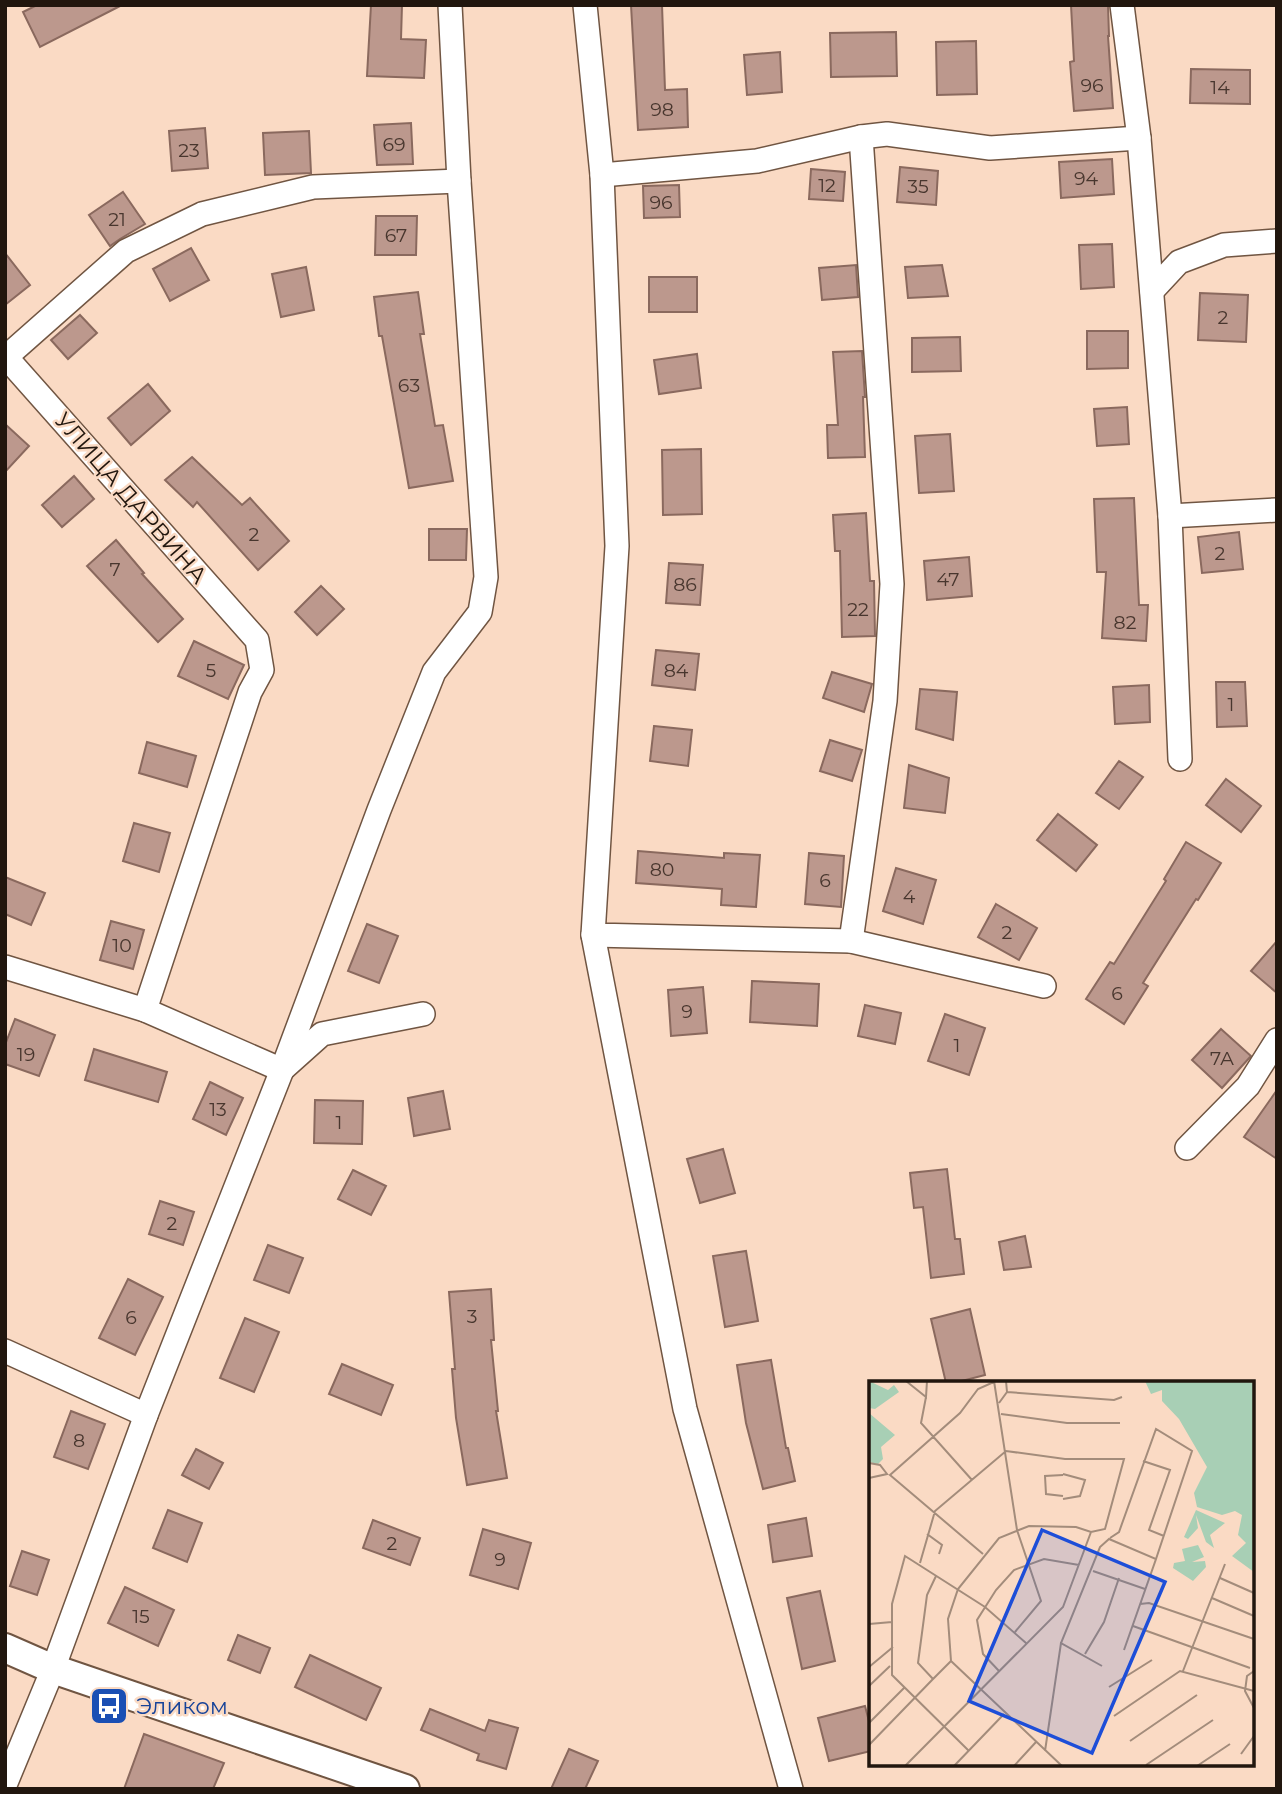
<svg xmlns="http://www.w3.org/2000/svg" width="1282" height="1794" font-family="Montserrat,sans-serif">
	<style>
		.building { fill: #bc988d; stroke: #8a695e; stroke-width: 2 }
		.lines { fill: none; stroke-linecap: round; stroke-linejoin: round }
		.minor-casing { stroke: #705542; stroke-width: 26 }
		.tertiary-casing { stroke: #705542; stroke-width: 32 }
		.minor { stroke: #fff; stroke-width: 23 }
		.tertiary { stroke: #fff; stroke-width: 28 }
		.labels { text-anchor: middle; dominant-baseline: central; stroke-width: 5; stroke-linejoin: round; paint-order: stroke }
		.number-label { font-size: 19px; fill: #48362e }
		.street-label { font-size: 23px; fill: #21160e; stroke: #fadac4 }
		.transit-label { font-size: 23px; fill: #164399; stroke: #fadac4; text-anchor: start }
		.inset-road { fill: none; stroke: #a38c7b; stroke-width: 2 }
		.view { fill: #1d4ed8; fill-opacity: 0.15; stroke: #1d4ed8; stroke-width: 3.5 }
		.inset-edge { fill: none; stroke: #21160e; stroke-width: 3.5 }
	</style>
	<rect width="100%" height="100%" fill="#fadac4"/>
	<g class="building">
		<polygon points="37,5 122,5 40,47 23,12"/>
		<polygon points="371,5 402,5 401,39 426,40 424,78 367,76"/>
		<polygon points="631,5 662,5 665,90 687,89 688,127 638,130"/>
		<polygon points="1071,5 1108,5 1109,36 1108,36 1113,108 1074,111 1070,62 1074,61"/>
		<polygon points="896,32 897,76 831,77 830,33"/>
		<polygon points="976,41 977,94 937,95 936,42"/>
		<polygon points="780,52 782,92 747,95 744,55"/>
		<polygon points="1191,69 1250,70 1250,104 1190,103"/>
		<polygon points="411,123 413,164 377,165 374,125"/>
		<polygon points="205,128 208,168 172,171 169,131"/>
		<polygon points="309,131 311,173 265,175 263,133"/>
		<polygon points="1112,159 1114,194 1061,198 1059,162"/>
		<polygon points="900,167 938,171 936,205 897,202"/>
		<polygon points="811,169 845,172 843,201 809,199"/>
		<polygon points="679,185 680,217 644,218 643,186"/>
		<polygon points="123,192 145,224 120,239 110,246 89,215"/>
		<polygon points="376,216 417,216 416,255 375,255"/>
		<polygon points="1112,244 1114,287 1081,289 1079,245"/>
		<polygon points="191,248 209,280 170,301 153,269"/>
		<polygon points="5,253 30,285 5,305"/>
		<polygon points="856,265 858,297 822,300 819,268"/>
		<polygon points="942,265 948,296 908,298 905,267"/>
		<polygon points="306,267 314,310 281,317 272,274"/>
		<rect x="649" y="277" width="48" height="35"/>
		<polygon points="418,292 424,334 420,334 435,426 443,425 453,481 409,488 382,336 379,336 374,297"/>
		<polygon points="1200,293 1248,295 1246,342 1198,340"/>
		<polygon points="80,315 97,333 68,359 51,340"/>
		<polygon points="1087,331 1128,331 1128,368 1087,369"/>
		<polygon points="960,337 961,371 912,372 912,338"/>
		<polygon points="862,351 865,397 863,397 865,457 828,458 827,425 838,425 833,352"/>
		<polygon points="697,354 701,388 659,394 654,360"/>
		<polygon points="148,384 170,411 131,445 108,418"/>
		<polygon points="1127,407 1129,444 1097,446 1094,409"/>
		<polygon points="5,424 29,446 5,472"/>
		<polygon points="950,434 954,491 919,493 915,436"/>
		<polygon points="701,449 702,514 663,515 662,450"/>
		<polygon points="192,457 242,505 250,498 289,541 258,570 197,502 193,507 165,480"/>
		<polygon points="74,476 94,499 62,527 42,505"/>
		<polygon points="1134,498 1139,605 1148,605 1146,641 1102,638 1106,572 1097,572 1094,499"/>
		<polygon points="866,513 870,581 874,581 875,636 842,637 840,551 835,551 833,515"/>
		<polygon points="429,529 467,529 466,560 429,560"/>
		<polygon points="1239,532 1243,569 1202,573 1198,537"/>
		<polygon points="116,540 144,573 142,574 183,619 158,642 87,566"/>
		<polygon points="969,557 972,596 927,600 924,561"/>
		<polygon points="669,563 703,565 700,605 666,603"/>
		<polygon points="321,586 344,609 317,635 295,612"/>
		<polygon points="194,641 244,665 228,699 178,676"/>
		<polygon points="656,650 699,654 695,690 652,685"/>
		<polygon points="832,672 872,684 864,712 823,698"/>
		<polygon points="1216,682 1245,682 1247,726 1217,727"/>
		<polygon points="1149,685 1150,722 1115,724 1113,687"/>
		<polygon points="920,689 957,692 953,740 916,729"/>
		<polygon points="654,726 692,730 688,766 650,761"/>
		<polygon points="830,740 862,750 852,781 820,771"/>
		<polygon points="147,742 196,756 187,787 139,773"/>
		<polygon points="1119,761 1143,777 1119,809 1096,793"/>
		<polygon points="909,765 949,778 945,813 904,808"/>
		<polygon points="1226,779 1261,806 1241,832 1206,805"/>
		<polygon points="1058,814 1097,845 1076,871 1037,840"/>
		<polygon points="134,823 170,833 159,872 123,861"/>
		<polygon points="1186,842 1221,863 1198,900 1196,899 1143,983 1148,986 1124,1024 1086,999 1110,962 1114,964 1166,881 1164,879"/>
		<polygon points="638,851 724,858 724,853 760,855 756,907 721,905 722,889 636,883"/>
		<polygon points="809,853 844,856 841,907 805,904"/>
		<polygon points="896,868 936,880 923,924 883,911"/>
		<polygon points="5,877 45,893 31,925 5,914"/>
		<polygon points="996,904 1037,928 1019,960 978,937"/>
		<polygon points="111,921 144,930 133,969 100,960"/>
		<polygon points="367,924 398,936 379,983 348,971"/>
		<polygon points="1277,941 1277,993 1251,971"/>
		<polygon points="752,981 819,984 817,1026 750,1022"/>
		<polygon points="703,987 707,1033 671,1036 668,990"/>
		<polygon points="865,1005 901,1013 895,1044 858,1036"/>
		<polygon points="945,1014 985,1028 969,1075 928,1061"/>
		<polygon points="15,1019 55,1035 39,1076 5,1064 5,1045"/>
		<polygon points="1221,1029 1251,1056 1222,1088 1192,1060"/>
		<polygon points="94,1049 167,1072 158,1102 85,1080"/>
		<polygon points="210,1082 243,1098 226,1135 193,1119"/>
		<polygon points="1277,1090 1277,1159 1244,1137"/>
		<polygon points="443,1091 450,1129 414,1136 408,1098"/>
		<polygon points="315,1100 363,1101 362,1144 314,1143"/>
		<polygon points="723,1149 735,1193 700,1203 687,1159"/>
		<polygon points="947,1169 955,1239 960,1239 964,1274 931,1278 923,1207 914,1208 910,1173"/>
		<polygon points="353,1170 386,1186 371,1215 338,1199"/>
		<polygon points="160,1201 194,1212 183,1245 149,1234"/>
		<polygon points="1025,1236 1031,1267 1004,1270 999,1242"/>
		<polygon points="268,1245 303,1258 289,1293 254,1280"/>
		<polygon points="746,1251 758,1321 725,1327 713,1256"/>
		<polygon points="128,1279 163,1297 135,1355 99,1338"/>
		<polygon points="491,1289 494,1340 491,1340 498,1411 496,1411 507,1478 467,1485 456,1418 452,1369 455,1369 449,1292"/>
		<polygon points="970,1309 985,1375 954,1383 946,1383 931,1319"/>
		<polygon points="245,1318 279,1332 254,1392 220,1378"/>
		<polygon points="771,1360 786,1448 788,1448 795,1481 763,1489 746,1423 737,1365"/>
		<polygon points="342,1364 393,1385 381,1415 329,1394"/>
		<polygon points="71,1411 105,1424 88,1469 54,1457"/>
		<polygon points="196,1449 223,1463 209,1489 182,1475"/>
		<polygon points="168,1510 202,1523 187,1562 153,1548"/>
		<polygon points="806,1518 812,1556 773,1562 768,1525"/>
		<polygon points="373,1520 420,1538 410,1565 363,1548"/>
		<polygon points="483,1529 531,1543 518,1589 470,1575"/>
		<polygon points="22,1551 49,1560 37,1595 10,1586"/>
		<polygon points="125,1587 174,1610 158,1646 108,1623"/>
		<polygon points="820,1591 835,1661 802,1669 787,1598"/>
		<polygon points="238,1635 270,1648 260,1673 228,1660"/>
		<polygon points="310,1655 381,1688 366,1720 295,1687"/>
		<polygon points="865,1706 871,1729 871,1751 829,1761 818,1718"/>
		<polygon points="430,1709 485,1731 489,1720 518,1728 506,1769 477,1760 479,1754 421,1730"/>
		<polygon points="144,1734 224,1763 213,1789 124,1789"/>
		<polygon points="569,1749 598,1761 585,1789 551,1789"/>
	</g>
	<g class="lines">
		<defs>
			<g id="minor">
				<polyline points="585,5 602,175 617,546 593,935 851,941 1044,986"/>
				<polyline points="1122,5 1139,138 1170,516 1180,759"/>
				<polyline points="602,175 757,161 861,137 887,134 990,148 1139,138"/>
				<polyline points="1152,291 1179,262 1224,245 1277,241"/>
				<polyline points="5,356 257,640 262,670 250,692 145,1010"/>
				<polyline points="5,358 126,251 202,214 313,187 459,181"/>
				<polyline points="1170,516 1277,510"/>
				<polyline points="593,935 685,1409 791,1789"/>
				<polyline points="851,941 885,701 892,584 861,137"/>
				<polyline points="5,967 145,1010 282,1070"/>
				<polyline points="284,1068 322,1034 423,1014"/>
				<polyline points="1187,1148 1248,1086 1277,1040"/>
				<polyline points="5,1351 146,1415"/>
				<polyline points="5,1785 53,1669 146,1415 282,1070 379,810 434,672 480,612 486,577 459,181 450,5"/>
			</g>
			<polyline id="tertiary" points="5,1648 53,1669 405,1789"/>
		</defs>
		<use href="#minor" class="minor-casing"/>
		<use href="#tertiary" class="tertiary-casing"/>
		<use href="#minor" class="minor"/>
		<use href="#tertiary" class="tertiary"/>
	</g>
	<defs>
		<symbol id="bus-square" viewBox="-11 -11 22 22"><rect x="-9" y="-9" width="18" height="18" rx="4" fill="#1a4fb4" stroke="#fadac4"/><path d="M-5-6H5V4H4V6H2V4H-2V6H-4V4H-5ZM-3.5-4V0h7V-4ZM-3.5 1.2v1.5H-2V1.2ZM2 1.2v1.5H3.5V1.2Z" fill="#fff"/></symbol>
	</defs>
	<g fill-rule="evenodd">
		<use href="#bus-square" x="87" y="1684" width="44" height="44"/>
	</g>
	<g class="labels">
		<g class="number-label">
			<text x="1092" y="85">96</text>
			<text x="1220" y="87">14</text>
			<text x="662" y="109">98</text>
			<text x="394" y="144">69</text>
			<text x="189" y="150">23</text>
			<text x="1086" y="178">94</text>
			<text x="827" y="185">12</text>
			<text x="918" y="186">35</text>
			<text x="661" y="202">96</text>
			<text x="117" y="219">21</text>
			<text x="396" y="235">67</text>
			<text x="1223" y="317">2</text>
			<text x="409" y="385">63</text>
			<text x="254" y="534">2</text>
			<text x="1220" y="553">2</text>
			<text x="115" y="569">7</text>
			<text x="948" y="579">47</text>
			<text x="685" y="584">86</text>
			<text x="858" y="609">22</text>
			<text x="1125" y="622">82</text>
			<text x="211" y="670">5</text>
			<text x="676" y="670">84</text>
			<text x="1231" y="704">1</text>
			<text x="662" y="869">80</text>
			<text x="825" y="880">6</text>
			<text x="909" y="896">4</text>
			<text x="1007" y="932">2</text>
			<text x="122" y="945">10</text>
			<text x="1117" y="993">6</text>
			<text x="687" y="1011">9</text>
			<text x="957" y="1045">1</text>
			<text x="26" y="1054">19</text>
			<text x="1222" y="1058">7А</text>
			<text x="218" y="1109">13</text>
			<text x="339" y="1122">1</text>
			<text x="172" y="1223">2</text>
			<text x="472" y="1316">3</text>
			<text x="131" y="1317">6</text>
			<text x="79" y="1440">8</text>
			<text x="392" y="1543">2</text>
			<text x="500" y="1559">9</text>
			<text x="141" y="1616">15</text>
		</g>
		<g class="street-label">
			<text transform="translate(131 498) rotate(49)">УЛИЦА ДАРВИНА</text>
		</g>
		<g class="transit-label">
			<text x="136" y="1706">Эликом</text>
		</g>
	</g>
	<g transform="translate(869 1381)">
		<rect width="385" height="385" fill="#fadac4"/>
		<path d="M 0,0 L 19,9 L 25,4 L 30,11 L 6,28 L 0,27 ZM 276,0 L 385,0 L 385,191 L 363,175 L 377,162 L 369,154 L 373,134 L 366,130 L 353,134 L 328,126 L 325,112 L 338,86 L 310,38 L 293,20 L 293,9 L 282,13 ZM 0,32 L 26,54 L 12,66 L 14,78 L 9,83 L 0,81 ZM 327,129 L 356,142 L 341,154 L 345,167 L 337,161 L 327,134 L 329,147 L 319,158 L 315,156 ZM 329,164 L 335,176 L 323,181 L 336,180 L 337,186 L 324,200 L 304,187 L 305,182 L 316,180 L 313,168 Z" fill="#a8cfb5"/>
		<path class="inset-road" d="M 37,0 L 57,16 L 58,0M 125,0 L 148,149 L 172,220 L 146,251M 138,11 L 245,19 L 253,16M 57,16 L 52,42 L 103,99M 130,22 L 138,11 L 137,0M 132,33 L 198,42 L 251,42M 274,80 L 301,89 L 280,149 L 295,155M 0,82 L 11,84 L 18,93 L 0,97M 194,115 L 177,113 L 176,95 L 194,94M 194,118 L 211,115 L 216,99 L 194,93M 58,153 L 73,164 L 70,173M 241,157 L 250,151 L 287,48 L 323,70 L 287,178M 114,173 L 21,94 L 91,32 L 109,8 L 127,0M 51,182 L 66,130 L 137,70 L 196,78 L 255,78 L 236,148 L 222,151 L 207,146 L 160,145 L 130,157 L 89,208 L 79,238 L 82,280 L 193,385M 224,190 L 276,208M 67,195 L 58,214 L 49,282 L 64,298 L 82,280M 351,197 L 385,212M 343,217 L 385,235M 271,223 L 280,222 L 385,258M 0,243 L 23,241M 264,245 L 381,287M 216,273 L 235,241 L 250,197M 233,285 L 192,262 L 231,166 L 240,158 L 287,178 L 255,269M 0,286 L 24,266M 130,290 L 114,273 L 108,239 L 127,209 L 145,189 L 175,178 L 210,184M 314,290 L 356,183M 385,290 L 378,295 L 376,310 L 385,327M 0,305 L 21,285M 240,306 L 283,279M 245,335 L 311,290 L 385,310M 0,342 L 35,307M 261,360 L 328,314M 0,364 L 64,298M 100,370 L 23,294 L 23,223 L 36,175 L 116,226 L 157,262M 176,370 L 192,262M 372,373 L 385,355M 277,384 L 344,339M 36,385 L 194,226 L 222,151M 85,385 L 135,333M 145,385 L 167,361M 328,385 L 361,363"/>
		<path class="view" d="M 173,149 L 296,201 L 223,372 L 100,320 Z"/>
		<rect width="385" height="385" class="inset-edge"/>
	</g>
	<rect width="1282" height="1794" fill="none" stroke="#21160e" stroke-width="14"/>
</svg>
